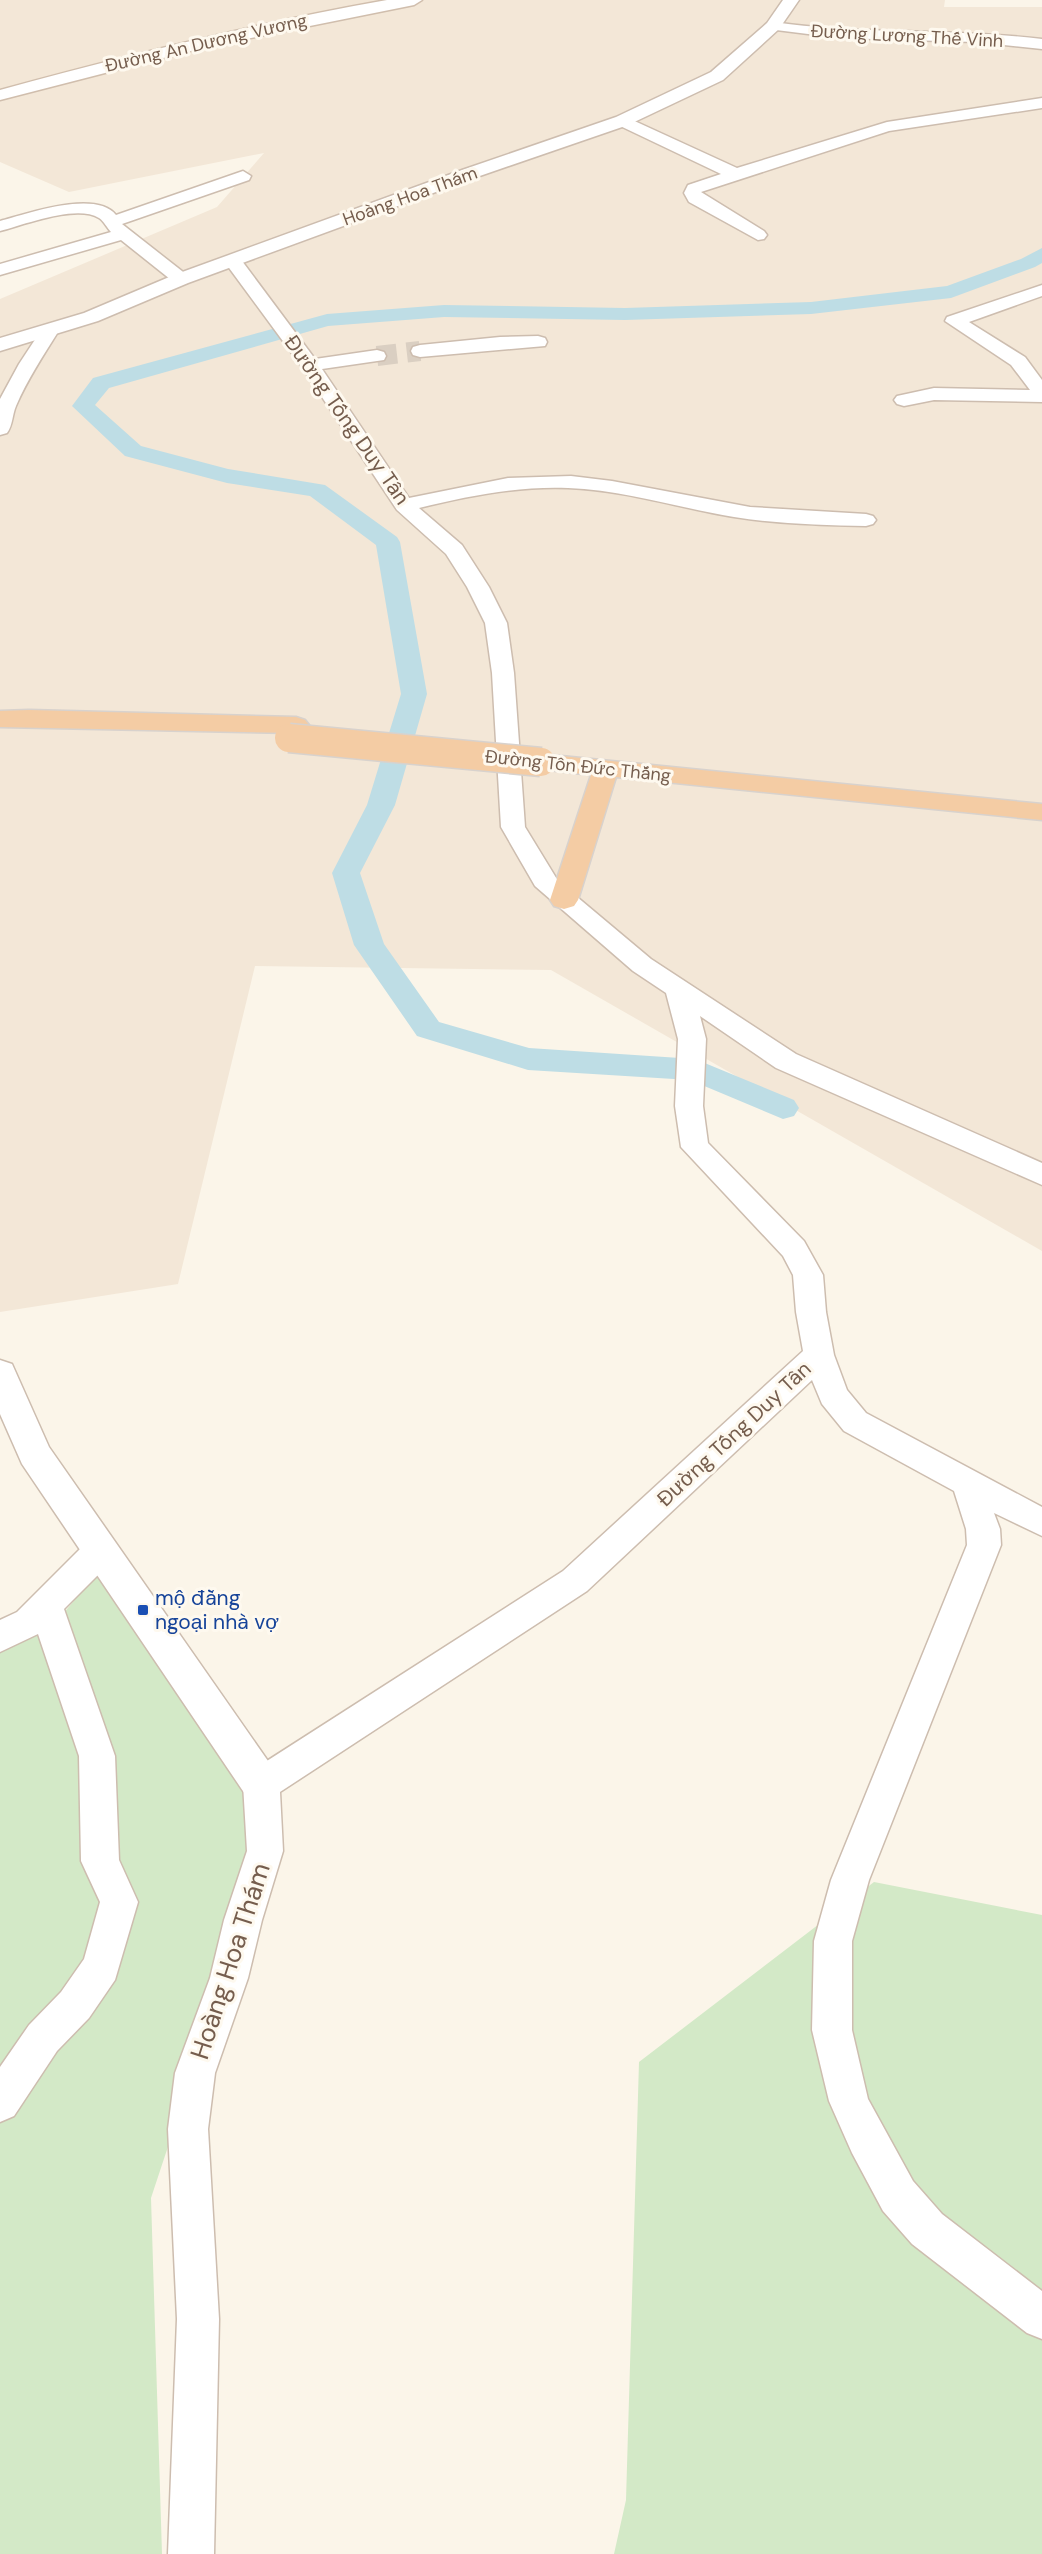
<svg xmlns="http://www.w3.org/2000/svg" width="1042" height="2554" font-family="'DM Sans',sans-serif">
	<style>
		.residential { fill: #f3e7d7 }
		.green { fill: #d3e9c7 }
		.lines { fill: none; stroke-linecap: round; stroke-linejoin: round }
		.canal { fill: #bedde5; fill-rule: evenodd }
		.minor-tunnel { stroke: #dacfc2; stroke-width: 20; stroke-dasharray: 20 10; stroke-linecap: butt }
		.minor-casing { stroke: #cdbdaf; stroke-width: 3 }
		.tertiary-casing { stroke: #cdbdaf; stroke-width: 3 }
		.secondary-casing { stroke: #d0bead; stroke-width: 3 }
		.trunk-casing { stroke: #d8d2cd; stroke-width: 3 }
		.minor { fill: #fff; fill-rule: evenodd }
		.tertiary { fill: #fff; fill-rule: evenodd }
		.secondary { fill: #fff; fill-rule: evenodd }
		.trunk { fill: #f4cca4; fill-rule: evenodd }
		.trunk-bridge-casing { stroke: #d8d2cd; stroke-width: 31; stroke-linecap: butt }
		.trunk-bridge { stroke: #f4cca4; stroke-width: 28 }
		.transit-dot { fill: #1a4fb4; stroke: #fef9ef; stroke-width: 2 }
		.labels { text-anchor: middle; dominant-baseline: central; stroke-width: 6; stroke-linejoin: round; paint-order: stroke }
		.far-street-label { font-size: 18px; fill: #755d4d; stroke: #fef9ef }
		.street-label { font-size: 21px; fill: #755d4d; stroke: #fef9ef }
		.transit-label { font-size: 21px; fill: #164399; stroke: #fef9ef; text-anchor: start }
		.near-street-label { font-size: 26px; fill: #755d4d; stroke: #fef9ef }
	</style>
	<rect width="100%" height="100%" fill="#fbf5e9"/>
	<polygon class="residential" points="0,0 945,0 944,7 1042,7 1042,1251 551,970 255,966 178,1284 0,1312 0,299 217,207 264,153 69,192 0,162"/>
	<g class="green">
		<polygon points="107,1561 261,1784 243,1920 151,2198 162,2554 0,2554 0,1637 52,1627"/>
		<polygon points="874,1882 1042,1915 1042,2554 614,2554 626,2500 639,2062"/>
	</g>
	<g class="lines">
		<polygon class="canal" points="1042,248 1042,263 1035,267 951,298 811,314 625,320 444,317 328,326 109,388 95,405 141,446 228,469 325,485 397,537 400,542 427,694 395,805 360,873 384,944 439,1022 529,1048 695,1059 794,1100 799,1108 794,1116 783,1119 690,1080 528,1070 417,1036 354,945 332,873 367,805 401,694 376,545 310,496 227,483 125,456 72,406 93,378 327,314 444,305 625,308 811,302 947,286 1021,259"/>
		<polyline class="minor-tunnel" points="377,356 420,351"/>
		<defs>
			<g id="minor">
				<path d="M 773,22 C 862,35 953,28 1042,39 L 1042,49 L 975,42 L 840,38 L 768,29 L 766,26 L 768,23 Z"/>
				<polygon points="1042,98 1042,108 889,131 701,192 764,231 767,235 764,239 758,240 689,202 684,193 688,185 721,174 616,124 614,121 616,118 628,118 737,168 887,122"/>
				<path d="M 243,171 L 251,176 L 249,180 L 122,224 L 187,275 L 190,279 L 187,283 L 175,283 L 121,240 L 0,275 L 0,264 L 111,232 C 107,228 104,221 99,218 C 76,204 24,225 0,231 L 0,221 C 26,214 96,189 116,215 Z"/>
				<path d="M 233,256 L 239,257 L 315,359 L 377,350 L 384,352 L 386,356 L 384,360 L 322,369 L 409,498 L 508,478 L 571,476 L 612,481 L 750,507 L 866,514 L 873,516 L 876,520 L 873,524 L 866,526 C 822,525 778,524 734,517 C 679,508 624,490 568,488 C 517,486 468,496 419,508 L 462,545 L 489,587 L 507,623 L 514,673 L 525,827 L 558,881 L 651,959 L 796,1054 L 1042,1163 L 1042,1185 L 776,1068 L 700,1016 L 706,1039 L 703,1106 L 708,1143 L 804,1241 L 823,1275 L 826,1312 L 834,1355 L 847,1390 L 866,1413 L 1042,1507 L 1042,1536 L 994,1513 L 1000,1529 L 1001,1545 L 869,1880 L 852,1941 L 852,2030 L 868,2099 L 913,2181 L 942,2214 L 1042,2291 L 1042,2339 L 1027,2333 L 912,2244 L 883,2211 L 852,2153 L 829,2101 L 812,2030 L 814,1941 L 831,1880 L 967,1545 L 966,1529 L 954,1491 L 844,1431 L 822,1404 L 812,1380 L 587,1591 L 280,1792 L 283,1851 L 262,1920 L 248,1978 L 215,2073 L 208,2129 L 219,2319 L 214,2554 L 168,2554 L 177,2319 L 168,2129 L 175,2073 L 210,1978 L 224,1920 L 247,1851 L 243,1784 L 248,1773 L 563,1571 L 803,1351 L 796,1312 L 793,1275 L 783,1256 L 681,1147 L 675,1106 L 678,1039 L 666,993 L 633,971 L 535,886 L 501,827 L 492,673 L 485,623 L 467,587 L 446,554 L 397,510 L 302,367 L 224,261 L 227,257 Z"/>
				<polygon points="1042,285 1042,296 969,322 1025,357 1042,380 1042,402 934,400 904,406 897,404 894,400 897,396 934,388 1030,390 1011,365 945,321 947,317"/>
				<path d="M 49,326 L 56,328 L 58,332 C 43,356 27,380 16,406 C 12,415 13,425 7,433 L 0,435 L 0,399 L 19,364 L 40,332 L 42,328 Z"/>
				<polygon points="538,336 545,338 547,342 545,346 420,357 413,355 411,351 413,347 420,345 500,337"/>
				<polygon points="100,1537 112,1541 117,1551 112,1561 64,1609 115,1756 119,1860 138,1902 115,1980 89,2018 57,2051 14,2116 0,2122 0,2067 29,2025 61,1992 84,1959 100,1902 81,1861 79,1756 38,1634 0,1652 0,1620 17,1612 88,1541"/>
			</g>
			<g id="tertiary">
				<polygon points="783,0 799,0 779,29 723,80 628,125 474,178 188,283 98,321 0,351 0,338 84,313 174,275 462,170 616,117 711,72 767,23"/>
				<polygon points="0,1360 12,1364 49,1447 275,1771 281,1784 275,1797 261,1802 247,1797 22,1464 0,1414"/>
			</g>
			<path id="secondary" d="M 387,0 L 422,0 L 414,5 L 206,47 L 0,100 L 0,90 C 128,55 257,23 387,0 Z"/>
			<g id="trunk">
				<polygon points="29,710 296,717 305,720 309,725 305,730 296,733 0,727 0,711"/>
				<polygon points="541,754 1042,804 1042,820 616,777 578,900 574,906 564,909 554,906 550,900 591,775 532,768 528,762 532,756"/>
			</g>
		</defs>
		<use href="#minor" class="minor-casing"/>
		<use href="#tertiary" class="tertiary-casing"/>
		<use href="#secondary" class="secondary-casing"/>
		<use href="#trunk" class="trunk-casing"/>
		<use href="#minor" class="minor"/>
		<use href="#tertiary" class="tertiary"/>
		<use href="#secondary" class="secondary"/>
		<use href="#trunk" class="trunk"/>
		<defs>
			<polyline id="trunk-bridge" points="289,738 541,762"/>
		</defs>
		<use href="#trunk-bridge" class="trunk-bridge-casing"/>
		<use href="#trunk-bridge" class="trunk-bridge"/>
	</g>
	<rect class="transit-dot" x="137" y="1604" width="12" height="12" rx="3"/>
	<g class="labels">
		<g class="far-street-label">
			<text transform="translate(907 36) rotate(3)">Đường Lương Thế Vinh</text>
			<text transform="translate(206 43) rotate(-13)">Đường An Dương Vương</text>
			<text transform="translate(410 196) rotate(-20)">Hoàng Hoa Thám</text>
			<text transform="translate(578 766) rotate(6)">Đường Tôn Đức Thắng</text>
		</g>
		<g class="street-label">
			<text transform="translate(347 420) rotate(55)">Đường Tống Duy Tân</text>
			<text transform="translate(734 1434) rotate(-43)">Đường Tống Duy Tân</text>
		</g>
		<g class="transit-label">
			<text x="155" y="1598">mộ đằng<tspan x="155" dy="24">ngoại nhà vợ</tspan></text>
		</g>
		<g class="near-street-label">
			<text transform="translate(230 1961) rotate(-72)">Hoàng Hoa Thám</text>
		</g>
	</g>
</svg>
